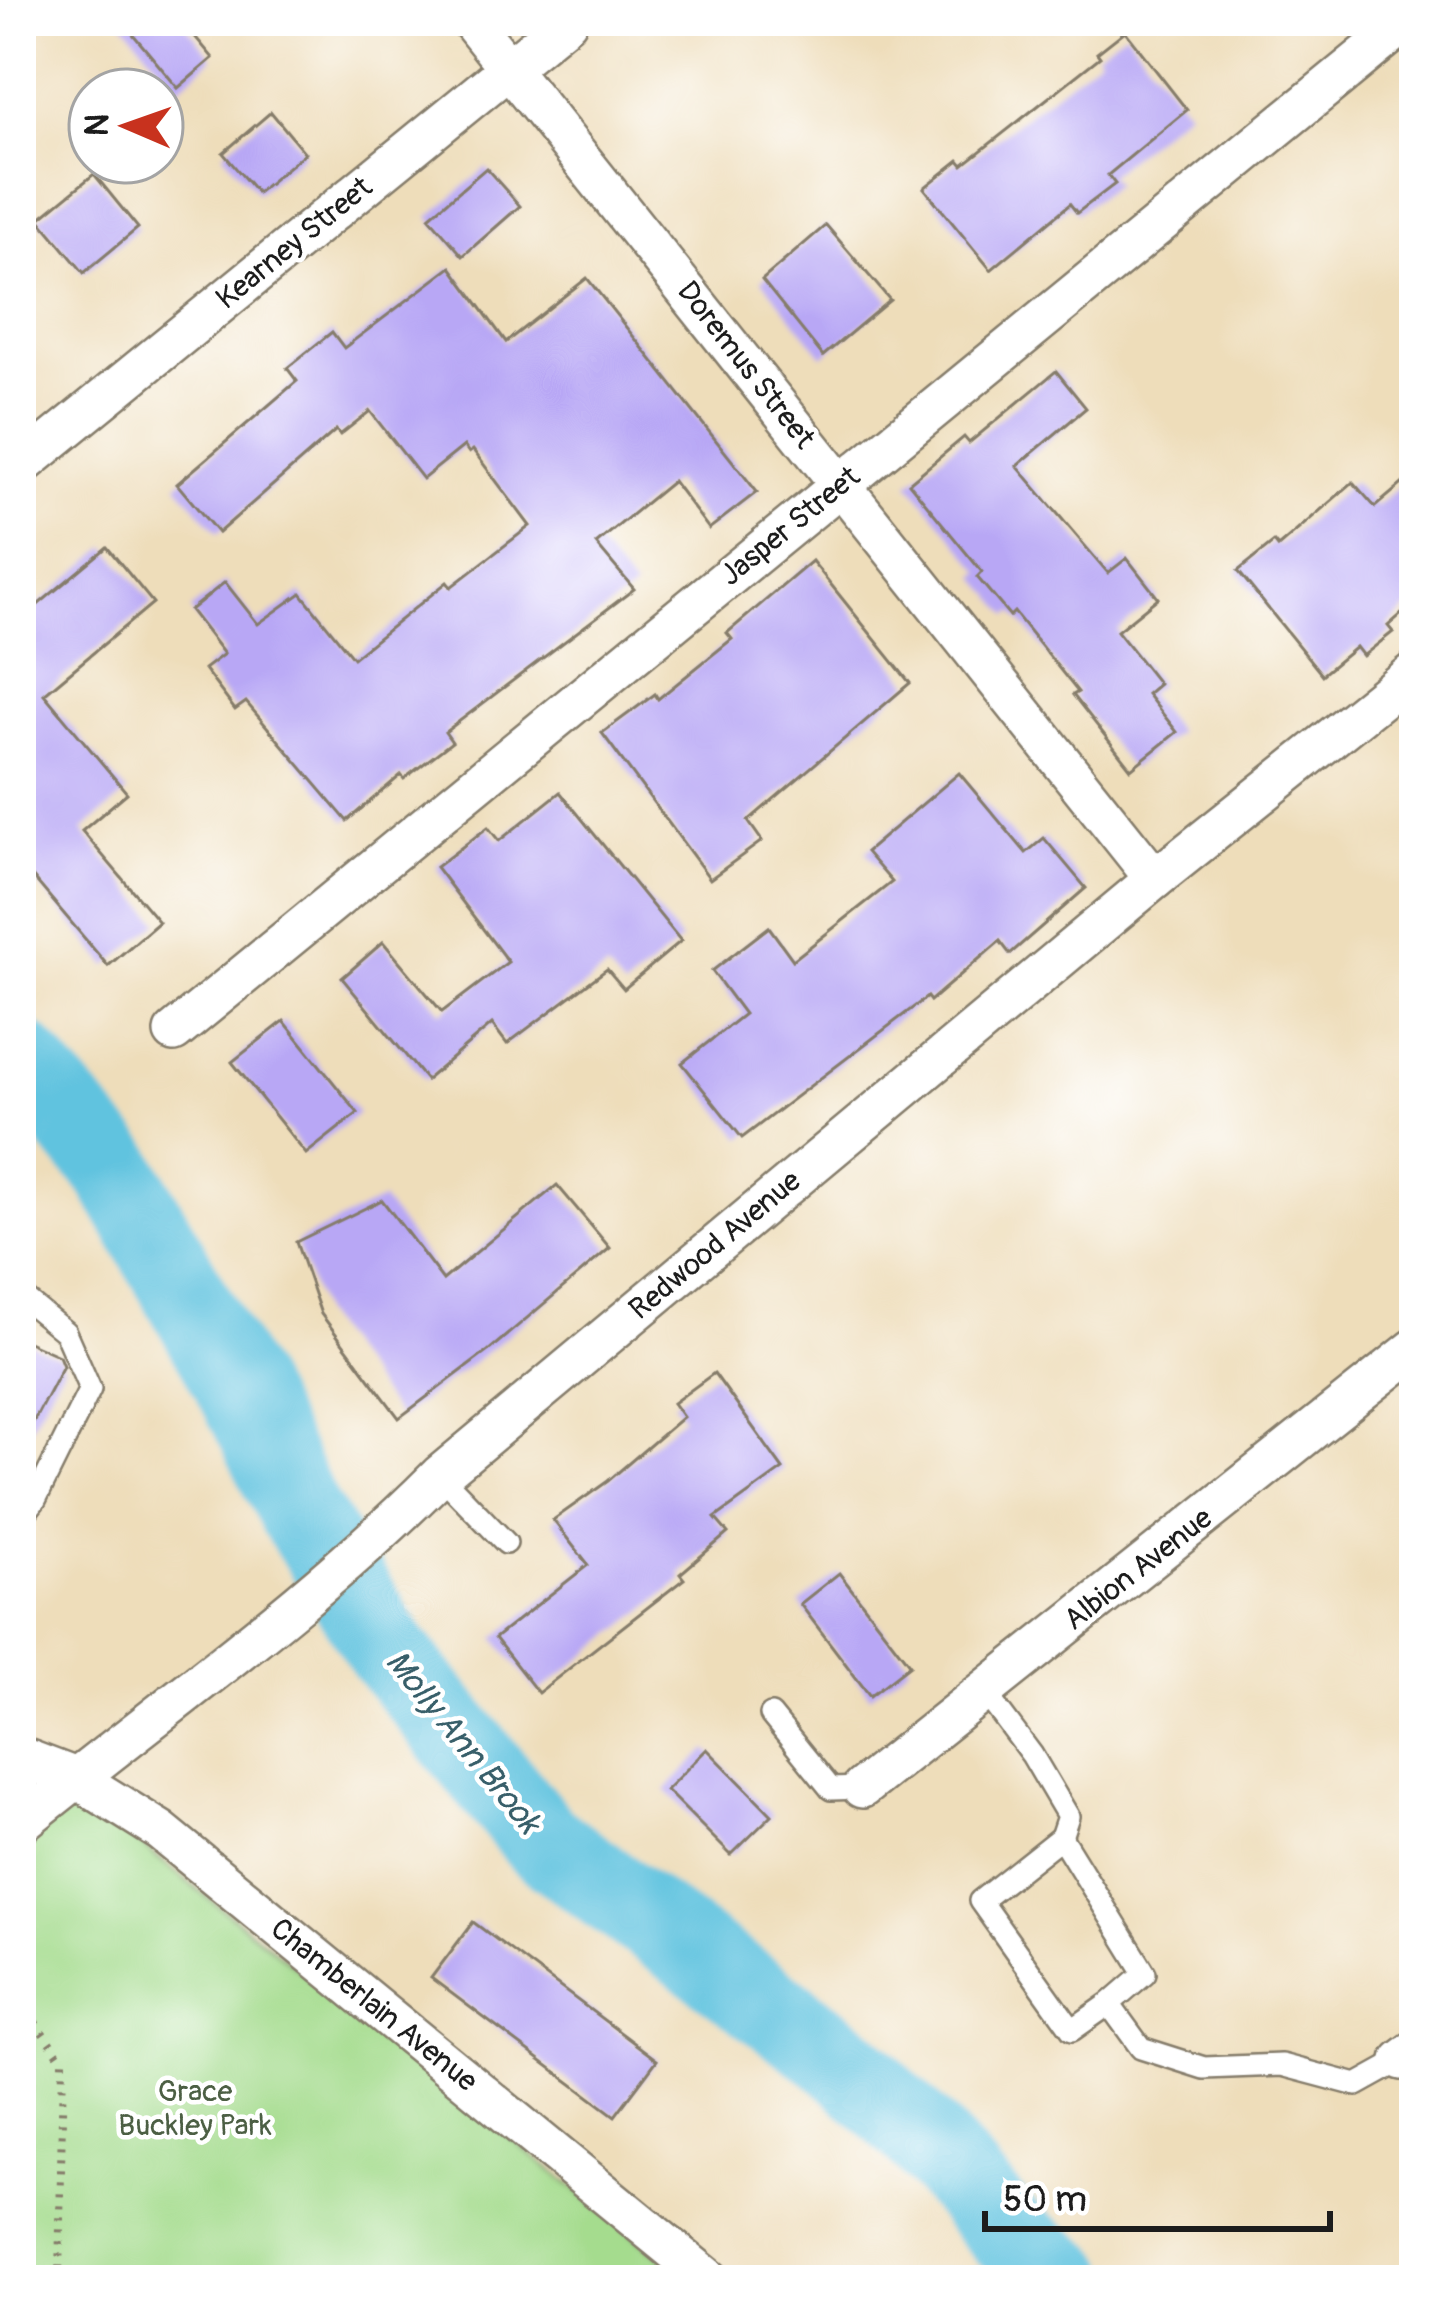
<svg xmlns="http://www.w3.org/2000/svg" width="1435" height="2301" font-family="Pangolin,sans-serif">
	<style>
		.green { fill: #a5dc8e; stroke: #607c55; stroke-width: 3 }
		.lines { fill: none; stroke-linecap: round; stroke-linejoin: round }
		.river { stroke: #61c3df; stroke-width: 84 }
		.building { fill: #b8a7f5 }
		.service-casing { stroke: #857c6b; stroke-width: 26 }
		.minor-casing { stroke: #857c6b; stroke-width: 44 }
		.path { stroke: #857c6b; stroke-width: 8; stroke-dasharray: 3 9; stroke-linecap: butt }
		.service { stroke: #fff; stroke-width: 21 }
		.minor { stroke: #fff; stroke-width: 39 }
		.labels { text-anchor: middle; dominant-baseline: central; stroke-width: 9; stroke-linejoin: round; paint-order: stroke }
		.street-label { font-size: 30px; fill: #1c1c1c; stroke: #fff }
		.park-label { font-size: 30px; fill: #4c5f44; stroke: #fff }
		.water-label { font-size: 33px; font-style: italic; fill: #385f6a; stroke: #fff }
	</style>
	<rect width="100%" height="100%" fill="#fff"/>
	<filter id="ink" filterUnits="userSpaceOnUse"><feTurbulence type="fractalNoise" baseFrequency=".00833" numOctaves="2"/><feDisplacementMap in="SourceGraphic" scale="24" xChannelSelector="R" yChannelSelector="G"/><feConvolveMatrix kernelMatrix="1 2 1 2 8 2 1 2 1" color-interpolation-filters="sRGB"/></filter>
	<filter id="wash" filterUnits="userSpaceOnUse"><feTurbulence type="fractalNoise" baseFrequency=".004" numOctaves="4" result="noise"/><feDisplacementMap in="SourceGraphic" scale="48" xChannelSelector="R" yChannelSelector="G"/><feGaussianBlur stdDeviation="2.7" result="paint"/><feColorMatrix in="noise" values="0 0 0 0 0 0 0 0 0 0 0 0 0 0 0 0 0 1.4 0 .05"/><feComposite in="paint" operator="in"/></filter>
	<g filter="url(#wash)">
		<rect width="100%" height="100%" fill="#eeddba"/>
		<polygon class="green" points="69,1787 690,2280 21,2280 21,1827"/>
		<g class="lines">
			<polyline class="river" points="21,1062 114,1168 238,1388 300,1513 388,1652 542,1841 838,2057 926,2140 1005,2231 1068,2280"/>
		</g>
		<g id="blocks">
			<g class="building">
				<polygon points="122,21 182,21 213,58 178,88"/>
				<polygon points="1125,31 1187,110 1108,175 1115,184 1077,213 1070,204 991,270 924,188 959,160 963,165 1100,57 1097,53"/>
				<polygon points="271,112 305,153 257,193 223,153"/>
				<polygon points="486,168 520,206 463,256 429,217"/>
				<polygon points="94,174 138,228 84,273 39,219"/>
				<polygon points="826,225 890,300 823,356 762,280"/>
				<polygon points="451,267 506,342 587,278 757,492 709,529 673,481 596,544 634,589 445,732 452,742 404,779 401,775 347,821 246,702 235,710 204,669 224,654 190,610 225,582 258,624 301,593 353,658 447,582 451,587 530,526 473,450 469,453 464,446 423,479 370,411 340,435 336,430 218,533 177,484 297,381 287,368 332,332 344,348"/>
				<polygon points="1056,371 1086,408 1017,466 1108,573 1127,558 1158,598 1117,631 1159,684 1147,694 1177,732 1131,769 1073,695 1078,692 1014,612 1010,616 977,577 982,572 909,483 964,437 969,443"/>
				<polygon points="1414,474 1414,603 1388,626 1393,632 1363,656 1356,647 1322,675 1238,571 1274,542 1278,547 1353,482 1375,507"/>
				<polygon points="107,547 153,603 44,694 127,793 82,831 159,922 108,966 21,863 21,619"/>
				<polygon points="812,561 910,683 748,821 762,841 710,879 602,733 655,694 658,699 732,639 727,633"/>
				<polygon points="959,773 1026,853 1044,838 1086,888 1010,954 1000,941 930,1001 927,997 742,1138 682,1063 744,1014 712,971 769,927 793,960 892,882 866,852"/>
				<polygon points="560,792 681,941 624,989 607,969 507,1044 492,1024 426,1080 342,978 383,942 442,1012 508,962 436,867 488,827 499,841"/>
				<polygon points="284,1021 358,1113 306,1154 232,1062"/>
				<polygon points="557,1185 610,1248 488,1351 399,1418 321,1314 296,1242 382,1200 443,1280"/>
				<polygon points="21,1339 59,1356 63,1366 21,1445"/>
				<polygon points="714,1373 783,1469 715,1518 728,1533 680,1574 684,1579 538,1693 495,1638 588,1565 553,1520 608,1481 683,1417 673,1403"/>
				<polygon points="839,1573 910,1665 870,1696 800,1604"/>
				<polygon points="707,1749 772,1815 731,1855 666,1790"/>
				<polygon points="473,1922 657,2060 615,2116 431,1978"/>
			</g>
		</g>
	</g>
	<g filter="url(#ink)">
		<use href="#blocks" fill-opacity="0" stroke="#857c6b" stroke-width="3"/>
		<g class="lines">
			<defs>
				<g id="service">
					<polyline points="21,1296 65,1332 90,1389 35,1500 21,1518"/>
					<polyline points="440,1475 506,1543"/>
					<polyline points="984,1691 1032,1755 1068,1816 1061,1837"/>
					<polyline points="771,1715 831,1789 862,1788"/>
					<polyline points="1109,2004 1145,1973 1061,1837 980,1901 1072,2030 1109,2004 1141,2048 1204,2068 1282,2065 1357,2085 1402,2060"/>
				</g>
				<g id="minor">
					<polyline points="471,21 1155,879"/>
					<polyline points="21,466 567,21"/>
					<polyline points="174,1032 1407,21"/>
					<polyline points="21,1757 76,1778 161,1831 710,2280"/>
					<polyline points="862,1788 1414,1349"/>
					<path d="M 21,1823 C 162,1708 312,1604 440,1475 L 1155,879 L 1414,672"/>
					<polyline points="1402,2060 1414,2051"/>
				</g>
			</defs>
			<use href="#service" class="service-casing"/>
			<use href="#minor" class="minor-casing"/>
			<polyline class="path" points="21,2003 63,2061 59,2280"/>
			<use href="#service" class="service"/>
			<use href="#minor" class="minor"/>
		</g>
	</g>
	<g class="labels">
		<g class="street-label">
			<text transform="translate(294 243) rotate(-39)">Kearney Street</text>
			<text transform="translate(746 365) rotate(52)">Doremus Street</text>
			<text transform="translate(790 526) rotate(-39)">Jasper Street</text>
			<text transform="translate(715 1245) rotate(-40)">Redwood Avenue</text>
			<text transform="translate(1138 1569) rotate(-38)">Albion Avenue</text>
			<text transform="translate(374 2005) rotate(39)">Chamberlain Avenue</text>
		</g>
		<g class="park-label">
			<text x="195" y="2091">Grace<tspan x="195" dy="34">Buckley Park</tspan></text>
		</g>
		<g class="water-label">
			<text transform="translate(463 1742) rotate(51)">Molly Ann Brook</text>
		</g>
	</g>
	<rect width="1435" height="2301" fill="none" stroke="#fff" stroke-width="72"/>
	<g transform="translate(126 126) rotate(272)"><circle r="57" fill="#ffffff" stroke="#a4a4a4" stroke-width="3"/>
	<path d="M0-9L21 45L0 30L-21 45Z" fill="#c8321e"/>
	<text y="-18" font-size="33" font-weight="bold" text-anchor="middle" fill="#1c1c1c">N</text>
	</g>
	<path d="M985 2211v18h345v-18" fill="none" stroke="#1c1c1c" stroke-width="6"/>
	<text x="1003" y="2211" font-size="36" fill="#1c1c1c" stroke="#ffffff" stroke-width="9" paint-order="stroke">50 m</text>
</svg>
